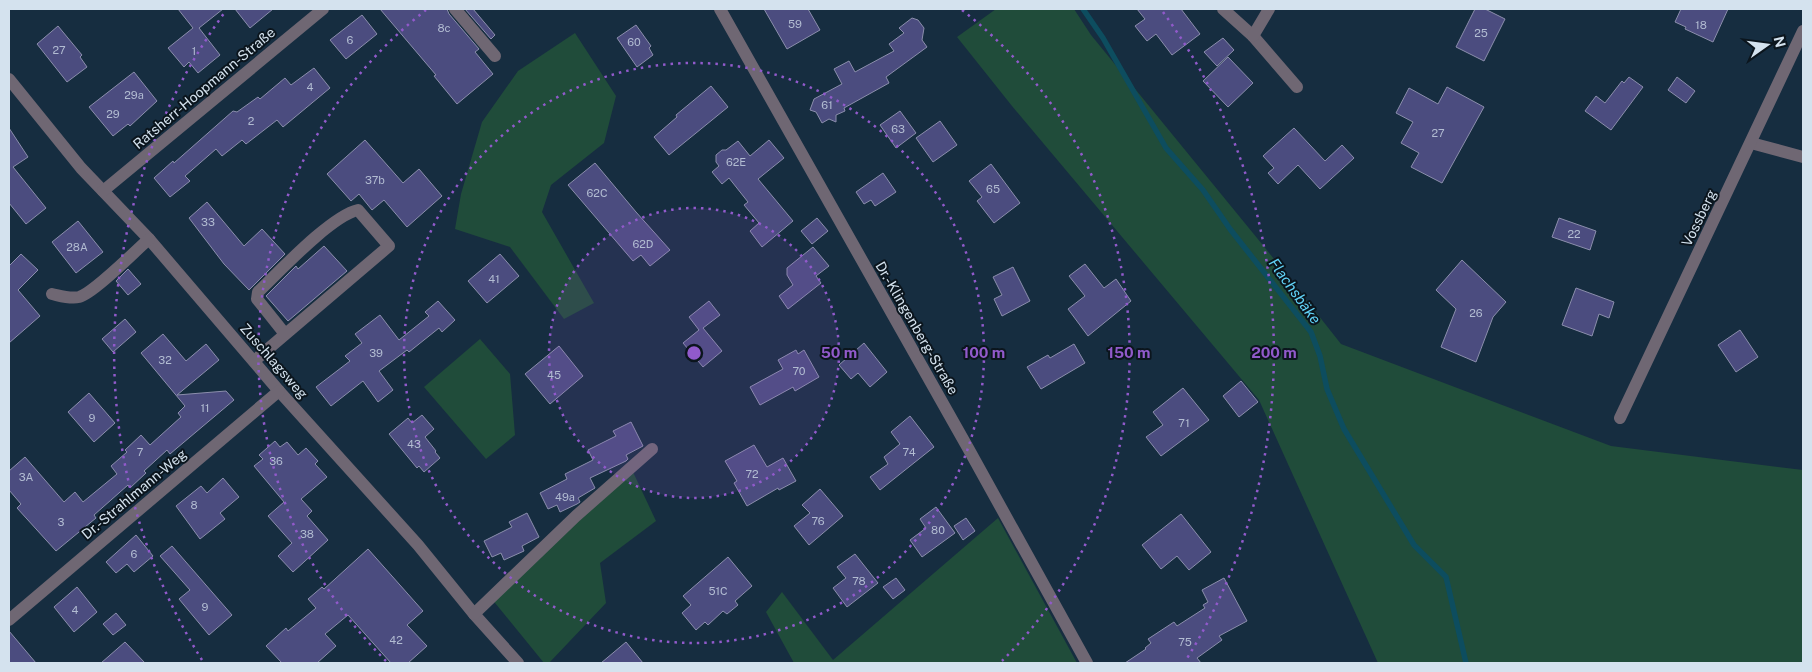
<svg xmlns="http://www.w3.org/2000/svg" width="1812" height="672" font-family="'Public Sans',sans-serif">
	<style>
		.green { fill: #204c3a }
		.lines { fill: none; stroke-linecap: round; stroke-linejoin: round }
		.stream { stroke: #0d4d5f; stroke-width: 5.5 }
		.building { fill: #4b4c7f; stroke: #8b8eac }
		.minor { stroke: #6f6773; stroke-width: 12 }
		.ring { fill: none; stroke: #915acb; stroke-width: 2.5; stroke-dasharray: 2.5 5 }
		.labels { text-anchor: middle; dominant-baseline: central; stroke-width: 4; stroke-linejoin: round; paint-order: stroke }
		.number-label { font-size: 11px; fill: #b2bcd2 }
		.street-label { font-size: 14px; fill: #d4e2ee; stroke: #0b151d }
		.water-label { font-size: 15px; font-style: italic; fill: #61d2f6; stroke: #0b151d }
		.centre { fill: #915acb; stroke: #0b151d; stroke-width: 2.5 }
		.ring-label { font-size: 15px; text-anchor: middle; font-weight: bold; fill: #915acb; stroke: #0b151d; stroke-width: 4; stroke-linejoin: round; paint-order: stroke }
	</style>
	<rect width="100%" height="100%" fill="#162d40"/>
	<g class="green">
		<polygon points="996,9 1074,9 1091,35 1266,249 1341,344 1611,446 1803,470 1803,663 1378,663 1259,400 1012,106 957,37"/>
		<polygon points="575,33 616,96 604,143 551,185 542,212 594,303 564,319 510,247 455,229 461,194 482,122 518,71"/>
		<polygon points="480,339 510,374 515,435 486,459 424,387"/>
		<polygon points="633,472 656,521 600,563 606,603 549,663 544,663 491,598"/>
		<polygon points="998,518 1077,663 794,663 766,612 782,592 833,660"/>
	</g>
	<g class="lines">
		<polyline class="stream" points="1083,9 1103,38 1166,148 1203,190 1230,229 1311,332 1320,356 1327,389 1344,429 1414,545 1446,577 1466,663"/>
	</g>
	<g class="building">
		<polygon points="178,9 223,9 199,28 220,55 198,73 189,62 184,67 168,48 193,28"/>
		<polygon points="235,9 273,9 250,28"/>
		<polygon points="380,9 447,9 449,14 479,49 475,52 493,74 457,104 434,76 436,75"/>
		<polygon points="465,9 473,9 495,35 491,39"/>
		<polygon points="764,9 808,9 820,30 787,49"/>
		<polygon points="1137,9 1181,9 1200,34 1172,55 1156,34 1147,41 1135,26 1145,19"/>
		<polygon points="1475,9 1485,9 1505,19 1484,61 1456,47"/>
		<polygon points="1681,9 1728,9 1713,42 1685,29 1686,27 1675,22"/>
		<polygon points="362,15 377,34 346,59 330,40"/>
		<polygon points="912,18 918,20 924,28 922,40 927,47 886,77 889,83 844,108 845,111 836,115 836,122 829,119 822,123 816,112 810,110 814,99 842,84 834,69 849,61 855,72 894,51 889,44 904,33 899,28"/>
		<polygon points="636,25 651,46 649,48 653,55 637,67 617,38"/>
		<polygon points="58,26 82,55 80,57 87,67 67,82 37,44"/>
		<polygon points="1223,38 1234,50 1217,66 1204,52"/>
		<polygon points="1228,57 1253,83 1228,107 1203,81"/>
		<polygon points="314,68 330,88 283,127 277,120 246,144 242,140 222,156 216,149 185,176 190,181 170,197 154,178 173,161 174,163 233,111 237,112 258,97 260,99 285,78 291,85"/>
		<polygon points="134,72 157,101 130,126 128,124 113,136 89,107"/>
		<polygon points="1629,77 1643,87 1611,130 1585,111 1596,96 1605,103 1622,81 1624,83"/>
		<polygon points="1677,77 1695,91 1686,103 1668,90"/>
		<polygon points="711,86 728,107 669,155 654,137 677,117 676,115"/>
		<polygon points="1447,87 1484,107 1442,183 1411,167 1419,153 1401,143 1413,122 1396,113 1409,88 1438,104"/>
		<polygon points="900,111 916,133 896,148 880,125"/>
		<polygon points="940,121 957,145 933,162 916,138"/>
		<polygon points="9,128 28,157 13,167 46,208 26,224 9,203"/>
		<polygon points="1294,128 1325,161 1342,145 1354,158 1320,189 1298,165 1278,184 1268,173 1274,168 1263,156"/>
		<polygon points="365,140 403,183 419,169 442,196 407,227 384,200 372,210 359,194 351,201 327,174"/>
		<polygon points="769,140 784,158 758,179 793,221 762,247 750,231 759,223 744,205 748,202 729,178 722,184 712,172 719,166 716,162 716,155 722,150 726,150 738,141 750,156"/>
		<polygon points="595,163 636,212 670,250 650,266 641,255 633,261 568,185"/>
		<polygon points="991,164 1020,203 994,223 977,201 982,197 969,181"/>
		<polygon points="883,173 896,192 875,206 871,200 864,204 856,192"/>
		<polygon points="207,202 244,246 262,229 285,254 249,290 224,264 189,218"/>
		<polygon points="817,218 828,231 812,244 801,231"/>
		<polygon points="1559,218 1596,231 1590,250 1552,237"/>
		<polygon points="78,221 103,252 76,273 52,242"/>
		<polygon points="324,246 347,271 288,321 266,296 296,266 298,269"/>
		<polygon points="813,247 829,266 816,276 821,283 788,309 779,296 793,285 787,275 787,268"/>
		<polygon points="21,254 38,270 18,290 40,316 9,343 9,266"/>
		<polygon points="500,254 519,276 487,303 468,281"/>
		<polygon points="1462,260 1506,302 1493,317 1476,362 1441,347 1456,309 1436,290"/>
		<polygon points="1085,264 1104,288 1116,279 1131,301 1088,336 1068,309 1085,296 1069,276"/>
		<polygon points="1013,267 1030,301 1002,316 994,299 1002,295 993,277"/>
		<polygon points="128,269 141,284 128,295 116,281"/>
		<polygon points="1576,288 1614,302 1609,318 1599,314 1592,336 1562,325"/>
		<polygon points="438,301 455,320 442,332 439,328 409,352 407,350 379,371 393,390 378,402 363,381 331,406 316,387 350,361 345,356 362,343 355,334 380,315 399,340 429,316 425,312"/>
		<polygon points="709,301 720,315 703,328 722,351 703,367 683,343 699,330 689,317"/>
		<polygon points="125,319 136,332 113,352 102,339"/>
		<polygon points="1740,330 1758,357 1736,372 1718,345"/>
		<polygon points="163,334 186,361 206,344 219,360 177,395 226,391 234,400 177,448 170,454 167,450 144,471 146,473 130,488 128,485 94,515 96,518 56,551 17,508 21,504 9,490 9,471 25,457 64,502 75,492 83,502 117,474 111,466 127,452 125,450 141,435 150,445 181,417 178,413 185,406 141,353"/>
		<polygon points="864,343 887,372 870,387 858,373 851,379 839,365"/>
		<polygon points="1074,344 1085,363 1041,389 1027,367 1048,355 1050,358"/>
		<polygon points="559,346 583,376 550,404 525,374"/>
		<polygon points="796,350 798,354 804,350 819,377 795,391 793,387 760,405 750,387 783,369 778,360"/>
		<polygon points="1241,381 1258,402 1239,417 1223,396"/>
		<polygon points="1183,388 1209,420 1161,456 1146,437 1163,425 1153,412"/>
		<polygon points="89,393 115,423 94,442 68,412"/>
		<polygon points="422,415 434,429 425,437 436,451 435,452 440,458 424,472 419,466 417,468 389,434 408,418 412,423"/>
		<polygon points="910,416 934,447 880,490 870,477 888,464 884,457 900,444 891,432"/>
		<polygon points="631,422 643,446 626,455 628,459 626,461 590,478 595,488 578,498 580,502 577,504 560,512 557,505 548,509 540,493 567,479 565,474 593,460 588,450 616,436 613,431"/>
		<polygon points="275,441 280,447 287,442 298,455 306,448 318,461 315,464 327,477 301,499 312,511 307,516 328,540 293,572 278,556 292,543 268,516 284,502 254,466 263,459 259,455"/>
		<polygon points="754,445 767,467 783,458 796,481 779,490 778,488 747,506 734,483 737,481 725,461"/>
		<polygon points="223,478 239,497 220,513 225,519 200,539 176,506 201,486 207,493"/>
		<polygon points="820,489 843,516 809,545 794,526 810,513 802,505"/>
		<polygon points="936,507 955,533 922,557 910,540 926,528 920,519"/>
		<polygon points="527,513 539,537 522,546 524,551 504,560 501,553 492,557 484,541 512,527 509,522"/>
		<polygon points="1181,514 1211,552 1189,570 1177,556 1161,569 1142,545"/>
		<polygon points="966,518 975,531 963,540 954,526"/>
		<polygon points="136,535 153,556 134,572 127,564 116,573 106,562"/>
		<polygon points="172,546 232,615 209,635 179,599 190,590 160,556"/>
		<polygon points="368,549 423,611 407,625 427,646 408,663 391,663 348,615 325,634 336,646 317,663 282,663 266,646 286,628 288,631 316,608 308,599 322,587 324,589"/>
		<polygon points="855,554 878,583 847,607 833,588 846,578 837,567"/>
		<polygon points="728,557 752,586 735,601 738,605 727,614 723,611 708,625 705,622 696,630 682,613 691,605 683,596"/>
		<polygon points="896,578 905,590 893,599 883,587"/>
		<polygon points="1224,578 1247,621 1219,636 1222,640 1197,658 1201,663 1125,663 1146,649 1145,648 1151,643 1148,639 1174,622 1177,626 1205,608 1203,605 1208,602 1202,590"/>
		<polygon points="77,587 97,612 74,632 54,607"/>
		<polygon points="116,613 126,625 113,635 103,624"/>
		<polygon points="9,631 36,663 9,663"/>
		<polygon points="125,642 145,663 101,663"/>
		<polygon points="626,642 643,663 601,663"/>
	</g>
	<g class="lines">
		<g class="minor">
			<polyline points="455,9 495,56"/>
			<polyline points="720,9 968,448 1087,663"/>
			<polyline points="1223,9 1253,36 1297,87"/>
			<polyline points="1253,36 1269,9"/>
			<polyline points="9,79 81,168 149,239 279,391 418,545 474,614 518,663"/>
			<polyline points="1751,143 1803,157"/>
			<polyline points="103,191 323,9"/>
			<path d="M 52,294 C 61,296 70,299 79,297 C 94,293 135,251 149,239"/>
			<path d="M 254,361 L 389,246 L 358,210 C 331,216 280,271 258,292 L 257,299 L 285,334"/>
			<polyline points="1620,418 1803,31"/>
			<polyline points="474,614 576,516 652,449"/>
			<polyline points="9,620 279,391"/>
		</g>
	</g>
	<circle cx="694" cy="353" r="145" fill="#915acb" fill-opacity=".12"/>
	<g class="ring">
		<circle cx="694" cy="353" r="145"/>
		<circle cx="694" cy="353" r="290"/>
		<path d="M386 661A435 435 0 0 1 426 10M962 10A435 435 0 0 1 1002 661"/>
		<path d="M202 660A580 580 0 0 1 225 12M1163 12A580 580 0 0 1 1186 660"/>
	</g>
	<g class="labels">
		<g class="number-label">
			<text x="795" y="24">59</text>
			<text x="1701" y="25">18</text>
			<text x="444" y="28">8c</text>
			<text x="1481" y="33">25</text>
			<text x="350" y="40">6</text>
			<text x="634" y="42">60</text>
			<text x="59" y="50">27</text>
			<text x="194" y="51">1</text>
			<text x="310" y="87">4</text>
			<text x="134" y="95">29a</text>
			<text x="827" y="105">61</text>
			<text x="113" y="114">29</text>
			<text x="251" y="121">2</text>
			<text x="898" y="129">63</text>
			<text x="1438" y="133">27</text>
			<text x="736" y="162">62E</text>
			<text x="375" y="180">37b</text>
			<text x="993" y="189">65</text>
			<text x="597" y="193">62C</text>
			<text x="208" y="222">33</text>
			<text x="1574" y="234">22</text>
			<text x="643" y="244">62D</text>
			<text x="77" y="247">28A</text>
			<text x="494" y="279">41</text>
			<text x="1476" y="313">26</text>
			<text x="376" y="353">39</text>
			<text x="165" y="360">32</text>
			<text x="799" y="371">70</text>
			<text x="554" y="375">45</text>
			<text x="205" y="408">11</text>
			<text x="92" y="418">9</text>
			<text x="1184" y="423">71</text>
			<text x="414" y="444">43</text>
			<text x="140" y="452">7</text>
			<text x="909" y="452">74</text>
			<text x="276" y="461">36</text>
			<text x="752" y="474">72</text>
			<text x="26" y="477">3A</text>
			<text x="565" y="497">49a</text>
			<text x="194" y="505">8</text>
			<text x="818" y="521">76</text>
			<text x="61" y="522">3</text>
			<text x="938" y="530">80</text>
			<text x="307" y="534">38</text>
			<text x="134" y="554">6</text>
			<text x="859" y="581">78</text>
			<text x="718" y="591">51C</text>
			<text x="205" y="607">9</text>
			<text x="75" y="610">4</text>
			<text x="396" y="640">42</text>
			<text x="1185" y="642">75</text>
		</g>
		<g class="street-label">
			<text transform="translate(204 88) rotate(-40)">Ratsherr-Hoopmann-Straße</text>
			<text transform="translate(1699 218) rotate(-64)">Vossberg</text>
			<text transform="translate(917 328) rotate(60)">Dr.-Klingenberg-Straße</text>
			<text transform="translate(274 361) rotate(49)">Zuschlagsweg</text>
			<text transform="translate(134 494) rotate(-40)">Dr.-Strahlmann-Weg</text>
		</g>
		<g class="water-label">
			<text transform="translate(1295 291) rotate(54)">Flachsbäke</text>
		</g>
	</g>
	<circle cx="694" cy="353" r="8" class="centre"/>
	<g class="ring-label">
		<text x="839" y="358">50 m</text>
		<text x="984" y="358">100 m</text>
		<text x="1129" y="358">150 m</text>
		<text x="1274" y="358">200 m</text>
	</g>
	<rect width="1812" height="672" fill="none" stroke="#d4e2ee" stroke-width="20"/>
	<g transform="translate(1767 45) rotate(76)" stroke="#0b151d" stroke-width="4" paint-order="stroke">
	<path d="M0-4L9 19L0 12L-9 19Z" fill="#d4e2ee"/>
	<text y="-8" font-size="14" font-weight="bold" text-anchor="middle" fill="#d4e2ee">N</text>
	</g>
</svg>
